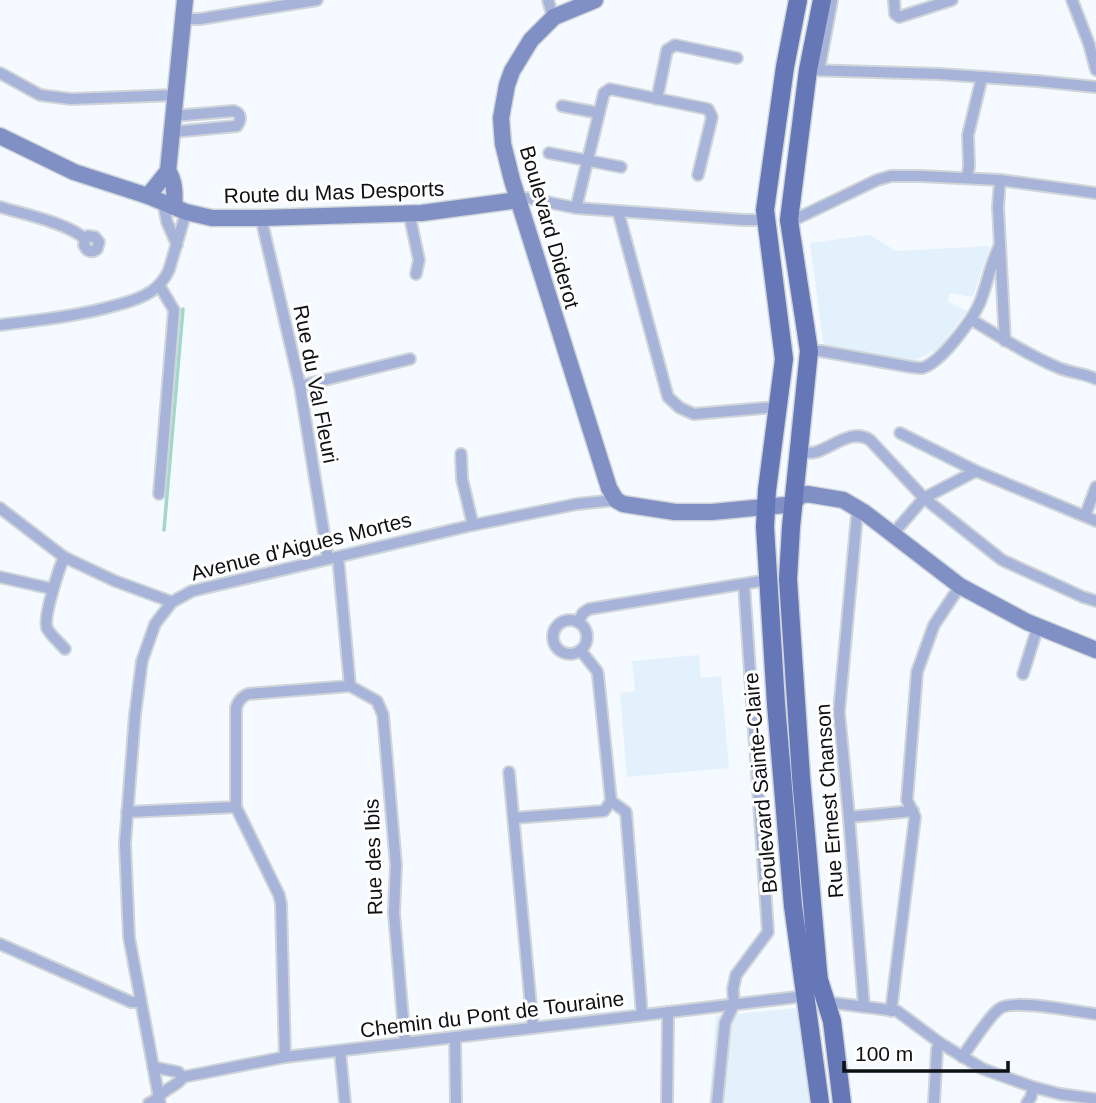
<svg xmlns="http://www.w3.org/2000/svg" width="1096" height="1103" font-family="Arial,sans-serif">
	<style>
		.built { fill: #e3f1fc }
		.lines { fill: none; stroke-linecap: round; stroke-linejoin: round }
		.stream { stroke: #a2d8c9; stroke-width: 3.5 }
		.street-casing { stroke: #cfd5d9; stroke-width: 14 }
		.secondary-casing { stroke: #cfd5d9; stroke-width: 19 }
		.primary-casing { stroke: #cfd5d9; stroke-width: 21 }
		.street { stroke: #a7b3d8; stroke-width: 10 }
		.secondary { stroke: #8090c5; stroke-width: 16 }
		.primary { stroke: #6577b7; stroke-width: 18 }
		.labels { text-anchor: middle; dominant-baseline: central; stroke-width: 6; stroke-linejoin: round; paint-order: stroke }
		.street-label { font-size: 21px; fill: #0e1012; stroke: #fff }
	</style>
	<rect width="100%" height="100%" fill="#f4faff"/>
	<g class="built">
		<polygon points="870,235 896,251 990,246 973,297 950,293 948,302 967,311 939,349 914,361 830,347 823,342 810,243"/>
		<polygon points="699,655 701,678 721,676 729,768 627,777 620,693 635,691 632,661"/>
		<polygon points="797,1008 810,1103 709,1103 716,1016"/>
	</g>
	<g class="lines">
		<polyline class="stream" points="164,530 183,309"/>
		<defs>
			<g id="street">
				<polyline points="548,0 552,14 554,17"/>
				<polyline points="894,0 895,14 899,17 952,0"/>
				<polyline points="1072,0 1089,44 1096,70"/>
				<polyline points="184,19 200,19 317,0"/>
				<polyline points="808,70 940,74 1037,81 1096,87"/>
				<polyline points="819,70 832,0"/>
				<polyline points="0,73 40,95 71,99 176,95"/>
				<polyline points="657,99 667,50 675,45 737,58"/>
				<polyline points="562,106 599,113"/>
				<path d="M 172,132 L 237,126 C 241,120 242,114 234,111 L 173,116"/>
				<polyline points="549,153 621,167"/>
				<polyline points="967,178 969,166 968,135 982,77"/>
				<polyline points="1000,180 998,207 1005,341"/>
				<polyline points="518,200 527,198 576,208 743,220 765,220"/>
				<polyline points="163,202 167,222 177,245"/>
				<path d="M 0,207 C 23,214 68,223 85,239 L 88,236 L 95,237 L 99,242 L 97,249 C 92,253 87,252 84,245 L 85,239"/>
				<polyline points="576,208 604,93 610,89 708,109 712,117 698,175"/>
				<polyline points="618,211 668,397 680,408 694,414 777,407"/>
				<polyline points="409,213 419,260 416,274"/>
				<polyline points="261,218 300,386 328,559"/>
				<polyline points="789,220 798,218 877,180 891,176 920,176 1000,180 1096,193"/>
				<polyline points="159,285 174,310 159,494"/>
				<path d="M 972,320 C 1000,337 1028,355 1059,368 C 1071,373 1084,373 1096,379"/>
				<path d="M 0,325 C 39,320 79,316 117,305 C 129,302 142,298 152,291 C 160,285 165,279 169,270 L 186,212"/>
				<path d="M 809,351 L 821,351 L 911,367 C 914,367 918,368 922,368 C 941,363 976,316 982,297 C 988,280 991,262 1000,245"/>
				<polyline points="300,386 410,359"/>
				<polyline points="900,433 976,471 1096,521"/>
				<path d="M 798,452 C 804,452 810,454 816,452 C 833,447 852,428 870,440 L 924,498 L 1002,560 L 1083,597 L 1096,601"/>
				<polyline points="461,454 462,479 473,525"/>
				<polyline points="0,508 64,557 115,581 172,602"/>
				<polyline points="860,510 857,515 839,712 849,817 864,1007"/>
				<polyline points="1085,516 1096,487"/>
				<polyline points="892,535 924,498 976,471"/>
				<path d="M 64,557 C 59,569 43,617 47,628 C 50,635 60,643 65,649"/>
				<polyline points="0,577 53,589"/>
				<circle cx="570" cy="637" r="17"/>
				<polyline points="578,622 583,613 589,609 767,580"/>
				<polyline points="581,651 597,671 598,675 611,801 626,812 642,1015"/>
				<polyline points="1023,674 1038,626"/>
				<polyline points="350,686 377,701 383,715 396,865 394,913 405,1043"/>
				<polyline points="509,772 533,1028"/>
				<polyline points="236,807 279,895 281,904 285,1057"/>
				<path d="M 127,812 L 236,807 L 236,708 C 238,701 241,697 248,694 L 350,686 L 338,557"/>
				<polyline points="849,817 913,811"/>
				<polyline points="514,818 604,811 611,801"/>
				<polyline points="0,944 131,1002 140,1002"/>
				<polyline points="826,1001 834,1003 897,1011 940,1043 983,1069 1033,1087 1060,1094 1096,1099"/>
				<polyline points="891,1011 915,817 907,800 917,672 934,625 960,586"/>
				<polyline points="455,1037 456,1103"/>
				<polyline points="340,1051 345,1103"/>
				<path d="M 962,1057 C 971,1045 989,1016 999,1009 C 1012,998 1076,1012 1096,1014"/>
				<polyline points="153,1067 178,1072 183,1077"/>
				<path d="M 149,1103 C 156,1101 158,1096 164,1092 C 171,1086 178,1085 183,1077 L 285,1057 L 806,996"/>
				<polyline points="160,1103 129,937 125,844 135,715 142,661 155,624 172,602 192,591 473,525 577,504 616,500"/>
				<polyline points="667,1103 668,1012"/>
				<polyline points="717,1103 725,1023 734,1004 733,989 736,975 768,932 744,585"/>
				<polyline points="934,1103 937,1049 940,1043"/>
				<polyline points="1027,1103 1031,1097 1033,1087"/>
			</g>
			<g id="secondary">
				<polyline points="595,0 554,17 531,40 512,71 507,85 501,118 503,144 512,180 609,488 616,500 623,504 675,512 712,512 785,505 794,502 800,496 807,494 843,500 865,513 960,586 1027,622 1096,650"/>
				<polyline points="0,136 74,172 148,196 186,212 212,218 261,218 422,213 518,200"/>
				<path d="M 168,171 C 175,181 175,194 174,207"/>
				<polyline points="148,196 168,171 185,0"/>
			</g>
			<g id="primary">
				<polyline points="798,0 785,67 765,210 784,359 767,490 765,527 776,704 793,906 820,1103"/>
				<polyline points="822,0 808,70 789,220 809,351 791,527 788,579 801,777 818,971 819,980 832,1021 842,1103"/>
			</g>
		</defs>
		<use href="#street" class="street-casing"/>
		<use href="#secondary" class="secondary-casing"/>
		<use href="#primary" class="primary-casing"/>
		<use href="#street" class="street"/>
		<use href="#secondary" class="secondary"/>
		<use href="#primary" class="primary"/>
	</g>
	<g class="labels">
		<g class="street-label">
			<text transform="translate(334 192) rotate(-2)">Route du Mas Desports</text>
			<text transform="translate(550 227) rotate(74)">Boulevard Diderot</text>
			<text transform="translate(316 384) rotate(79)">Rue du Val Fleuri</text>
			<text transform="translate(301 546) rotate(-14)">Avenue d'Aigues Mortes</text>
			<text transform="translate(760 783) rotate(-95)">Boulevard Sainte-Claire</text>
			<text transform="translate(829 801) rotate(-94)">Rue Ernest Chanson</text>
			<text transform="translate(373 857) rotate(-92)">Rue des Ibis</text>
			<text transform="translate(492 1014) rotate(-7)">Chemin du Pont de Touraine</text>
		</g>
	</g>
	<path d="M844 1061v10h164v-10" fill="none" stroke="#0e1012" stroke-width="3.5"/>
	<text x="855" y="1061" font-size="21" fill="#0e1012" stroke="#ffffff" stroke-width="5" paint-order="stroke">100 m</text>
</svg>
